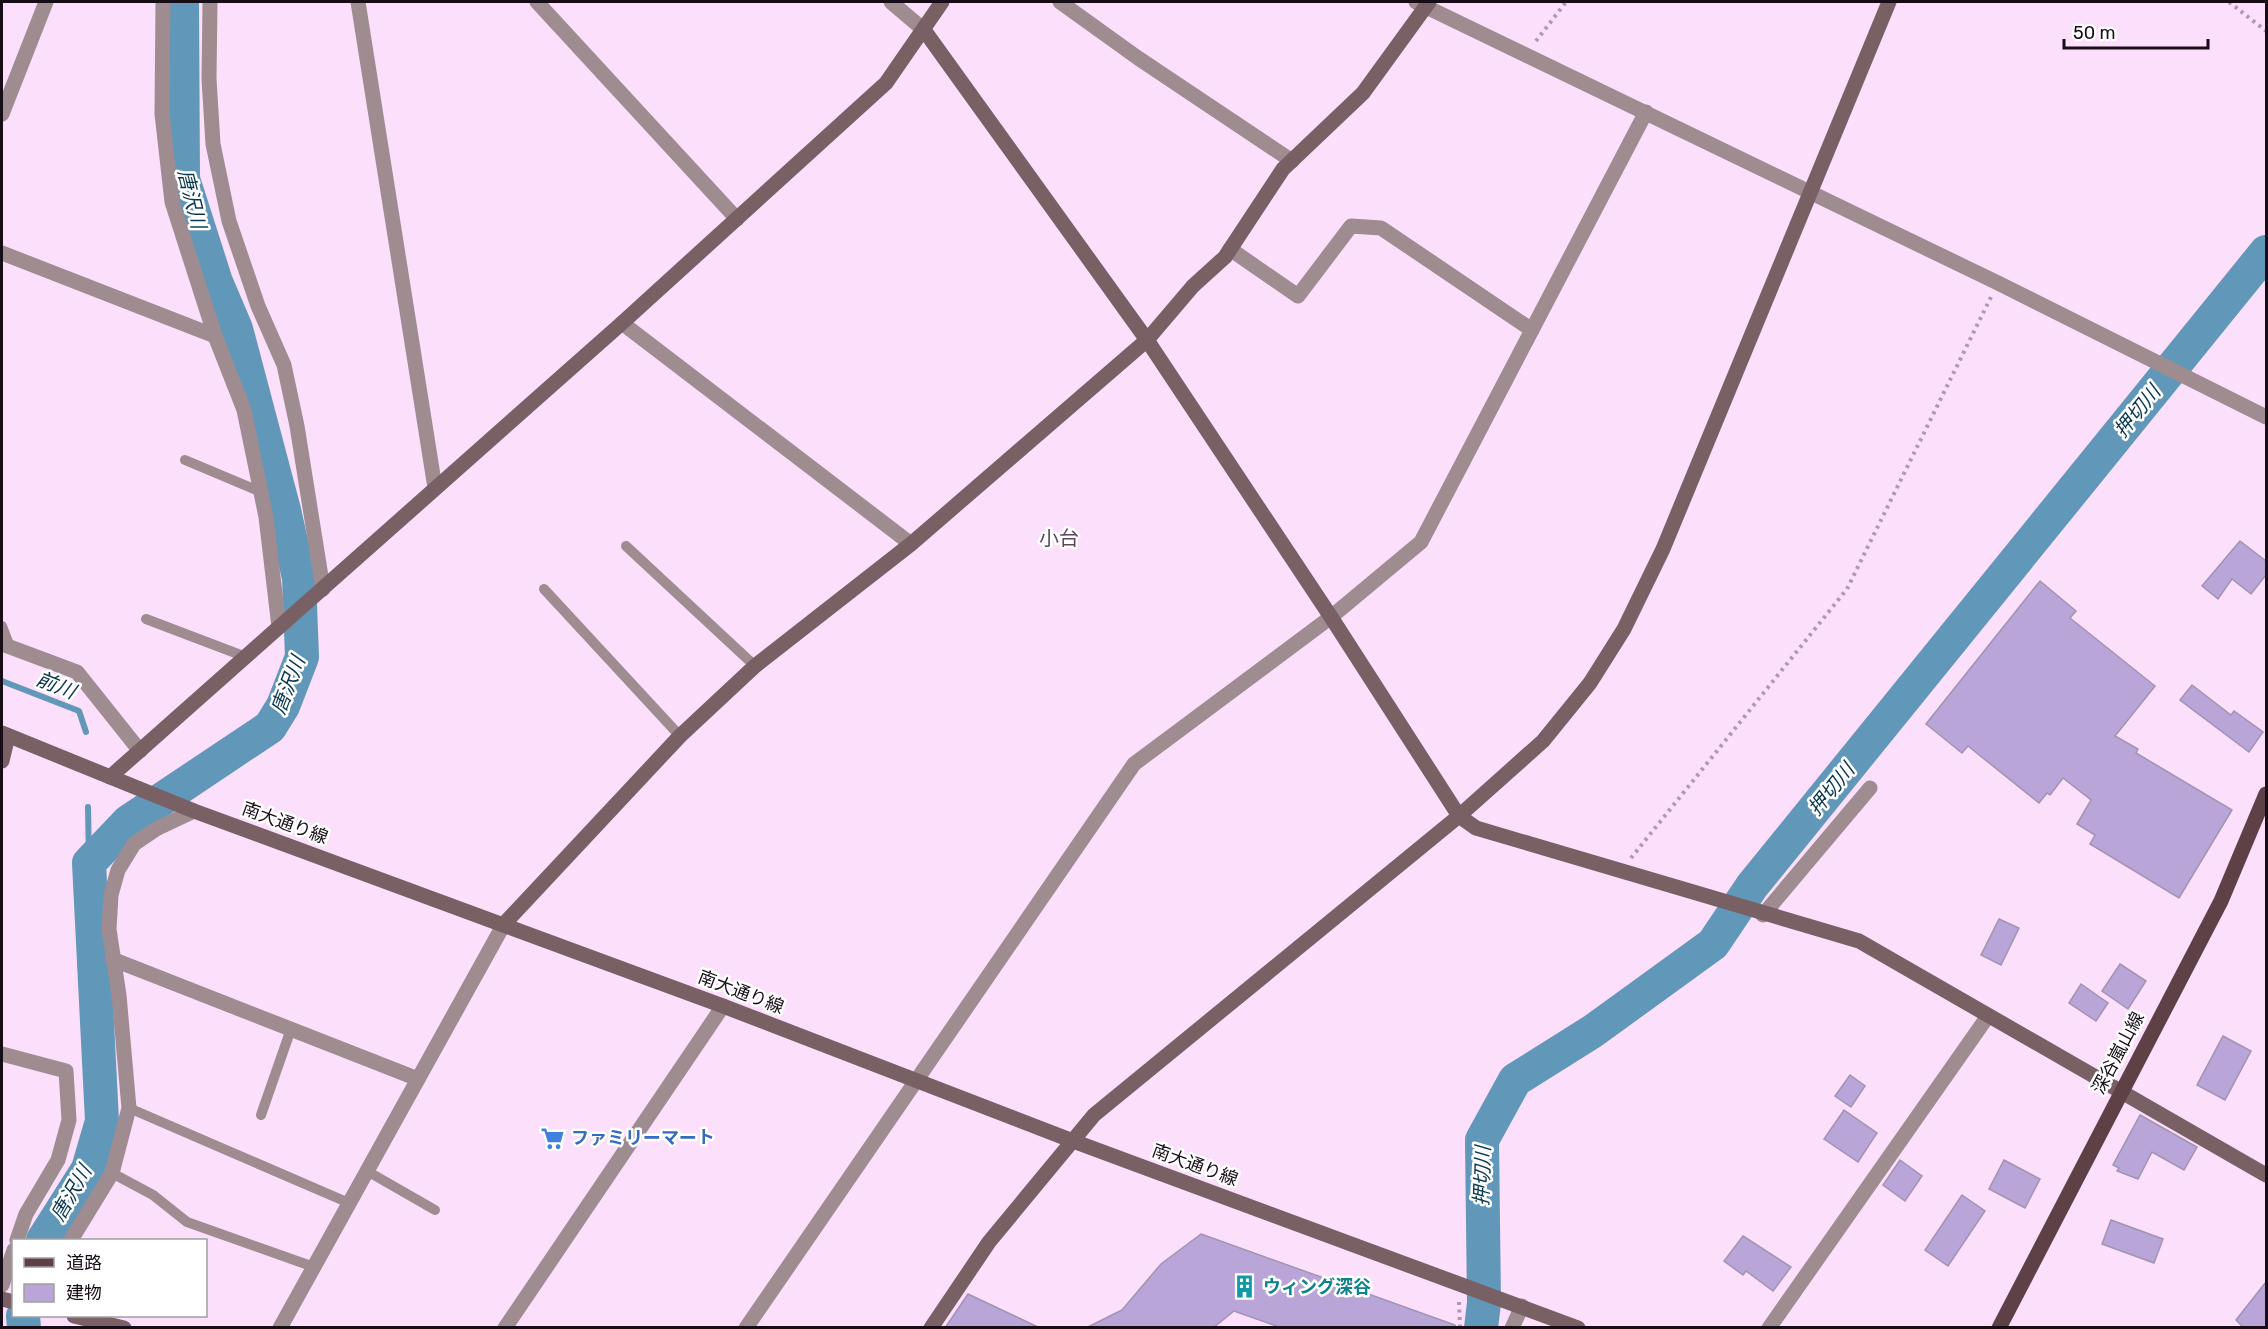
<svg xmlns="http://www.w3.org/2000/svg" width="2268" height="1329" font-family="Rubik,'Noto Sans JP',sans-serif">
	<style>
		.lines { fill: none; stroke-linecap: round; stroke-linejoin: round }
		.stream { stroke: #6198b9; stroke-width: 6 }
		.river { stroke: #6198b9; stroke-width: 34 }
		.building { fill: #baa5d8; stroke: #a093b3; stroke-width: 1.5 }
		.path { stroke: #b099af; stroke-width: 4; stroke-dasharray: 3 4.5; stroke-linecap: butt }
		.lane { stroke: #9e8c90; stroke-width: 10 }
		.street { stroke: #9e8c90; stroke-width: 15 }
		.secondary { stroke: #796065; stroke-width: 15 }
		.primary { stroke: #5e4147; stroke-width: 15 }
		.labels { text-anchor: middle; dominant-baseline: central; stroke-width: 5; stroke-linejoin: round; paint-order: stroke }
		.street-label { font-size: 18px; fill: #170d17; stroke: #fff }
		.shop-label { font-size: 18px; font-weight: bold; fill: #366cbe; stroke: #fff; text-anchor: start }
		.culture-label { font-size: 18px; font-weight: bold; fill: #0d838f; stroke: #fff; text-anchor: start }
		.water-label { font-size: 20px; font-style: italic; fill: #08374f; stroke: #fff }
		.neighbourhood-label { font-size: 20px; fill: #5f475e; stroke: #fff }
	</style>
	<rect width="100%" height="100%" fill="#fcdffb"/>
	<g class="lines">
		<g class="stream">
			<polyline points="2,681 79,711 86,732"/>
			<polyline points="88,807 89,863"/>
		</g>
		<g class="river">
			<polyline points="43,1240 88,1169 102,1121 89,863 128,822 270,727 283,706 302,657 299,578 284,510 236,329 216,282 183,179 182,2"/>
			<polyline points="23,1316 24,1328"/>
			<polyline points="1481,1328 1484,1303 1482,1140 1515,1080 1593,1031 1713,944 1752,886 2266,252"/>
		</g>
	</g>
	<g class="building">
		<polygon points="2240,541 2266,561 2266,575 2251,594 2232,579 2218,599 2202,586"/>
		<polygon points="2040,581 2076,611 2070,618 2155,686 2115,736 2138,749 2136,753 2232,810 2179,898 2090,844 2095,835 2077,824 2091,800 2063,778 2050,795 2047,793 2039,803 1968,746 1962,753 1926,724"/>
		<polygon points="2192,685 2231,715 2234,711 2263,732 2249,752 2180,700"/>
		<polygon points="1999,919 2019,928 2001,965 1981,955"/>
		<polygon points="2120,964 2146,981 2128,1009 2102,991"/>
		<polygon points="2081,984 2108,1003 2096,1021 2069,1003"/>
		<polygon points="2223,1036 2251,1051 2225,1100 2197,1085"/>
		<polygon points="1850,1075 1865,1086 1851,1107 1835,1096"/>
		<polygon points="1844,1110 1877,1133 1858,1162 1824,1139"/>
		<polygon points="2140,1115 2197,1147 2184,1170 2152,1152 2138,1179 2117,1171 2119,1168 2113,1165"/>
		<polygon points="1900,1160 1922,1176 1905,1201 1883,1185"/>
		<polygon points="2004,1160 2040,1179 2025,1208 1989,1189"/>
		<polygon points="1962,1195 1985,1211 1948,1266 1925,1250"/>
		<polygon points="2111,1220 2163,1239 2154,1263 2102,1244"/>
		<polygon points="1201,1234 1455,1325 1455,1328 1282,1328 1234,1311 1213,1328 1086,1328 1122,1310 1161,1264"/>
		<polygon points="1743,1236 1791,1267 1773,1291 1746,1271 1743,1275 1724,1261"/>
		<polygon points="2266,1282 2266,1328 2244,1328 2236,1320"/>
		<polygon points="968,1294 1040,1328 945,1328"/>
	</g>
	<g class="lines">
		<g class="path">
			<polyline points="2229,2 2266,31"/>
			<polyline points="1536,41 1566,2"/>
			<polyline points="1631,858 1847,589 1991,297"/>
			<polyline points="1459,1302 1460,1328"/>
		</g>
		<g class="lane">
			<polyline points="185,460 261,492"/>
			<polyline points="626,546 755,666"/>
			<polyline points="544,589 680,736"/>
			<polyline points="146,619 246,657"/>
			<polyline points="2,626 10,647"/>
			<polyline points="129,1108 349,1203"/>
			<polyline points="261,1115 291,1029"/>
			<polyline points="367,1171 435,1210"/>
			<polyline points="112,1173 153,1195 187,1222 314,1267"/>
		</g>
		<g class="street">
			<polyline points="163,2 162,114 172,202 215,336 244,410 266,517 279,627"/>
			<polyline points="210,2 209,79 213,144 229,221 258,306 284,365 297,426 323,589"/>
			<polyline points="358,2 435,488"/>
			<polyline points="537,2 737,219"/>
			<polyline points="891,2 924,30"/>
			<polyline points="1060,2 1138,58 1292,161"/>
			<polyline points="1416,2 1998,283 2266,417"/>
			<polyline points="2,114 46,2"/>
			<polyline points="1230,249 1298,296 1351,226 1381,228 1532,330"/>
			<polyline points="2,253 215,336"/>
			<polyline points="622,323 911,544"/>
			<polyline points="2,644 77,672 140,751"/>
			<polyline points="1763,915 1870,788"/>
			<polyline points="112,959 418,1079"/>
			<polyline points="2,1054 66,1071 69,1120 58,1160 26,1214 17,1240"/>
			<polyline points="71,1240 112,1173 129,1108 119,995 109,929 111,895 118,870 134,844 156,829 194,811"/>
			<polyline points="2,1285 14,1250"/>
			<polyline points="280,1328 504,924"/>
			<polyline points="505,1328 723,1006"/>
			<polyline points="746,1328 1134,764 1331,617 1421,542 1646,112"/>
			<polyline points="1512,1328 1522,1306"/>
			<polyline points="1769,1328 1988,1016"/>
		</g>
		<g class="secondary">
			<polyline points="924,30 1147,340 1331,617 1459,816 1476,828 1859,941 2266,1175"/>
			<polyline points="2,733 194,811 723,1006 1073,1141 1578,1328"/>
			<polyline points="2,761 8,736"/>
			<polyline points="110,777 622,323 886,83 942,2"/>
			<polyline points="504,924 680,736 755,666 911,544 1147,340 1193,286 1225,257 1283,169 1363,93 1429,2"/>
			<polyline points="2,1299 14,1302"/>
			<polyline points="74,1316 124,1328"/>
			<polyline points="931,1328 989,1242 1094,1115 1459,816 1543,741 1590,683 1624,629 1663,549 1889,2"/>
		</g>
		<polyline class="primary" points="1999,1328 2221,901 2266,794"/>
	</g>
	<defs>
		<symbol id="supermarket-bare" viewBox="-9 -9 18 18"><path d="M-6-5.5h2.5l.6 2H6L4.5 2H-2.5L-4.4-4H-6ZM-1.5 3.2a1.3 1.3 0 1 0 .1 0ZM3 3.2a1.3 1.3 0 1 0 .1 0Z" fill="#3f7fe0" stroke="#fff" stroke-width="2.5" paint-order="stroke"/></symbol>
		<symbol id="building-bare" viewBox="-9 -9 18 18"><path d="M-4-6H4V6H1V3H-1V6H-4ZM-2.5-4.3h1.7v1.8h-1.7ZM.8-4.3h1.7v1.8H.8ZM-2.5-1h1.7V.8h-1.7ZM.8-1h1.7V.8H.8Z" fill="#0f9aa8" stroke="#fff" stroke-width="2.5" paint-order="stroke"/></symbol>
	</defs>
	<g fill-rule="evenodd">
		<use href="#supermarket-bare" x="536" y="1122" width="33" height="33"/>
		<use href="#building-bare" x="1228" y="1270" width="33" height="33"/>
	</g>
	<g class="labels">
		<g class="street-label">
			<text transform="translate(285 823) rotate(20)">南大通り線</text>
			<text transform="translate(741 992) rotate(21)">南大通り線</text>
			<text transform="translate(2118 1053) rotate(-62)">深谷嵐山線</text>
			<text transform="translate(1195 1165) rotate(20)">南大通り線</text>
		</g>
		<g class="shop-label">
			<text x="571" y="1138">ファミリーマート</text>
		</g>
		<g class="culture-label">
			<text x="1263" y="1287">ウィング深谷</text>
		</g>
		<g class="water-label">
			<text transform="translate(192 199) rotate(76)">唐沢川</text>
			<text transform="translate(2137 411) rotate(-51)">押切川</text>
			<text transform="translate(56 685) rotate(22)">前川</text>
			<text transform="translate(288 685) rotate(-69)">唐沢川</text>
			<text transform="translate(1831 789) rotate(-51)">押切川</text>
			<text transform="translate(1482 1176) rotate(-88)">押切川</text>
			<text transform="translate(71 1193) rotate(-60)">唐沢川</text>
		</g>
		<g class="neighbourhood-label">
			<text x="1059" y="538">小台</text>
		</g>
	</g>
	<rect width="2268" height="1329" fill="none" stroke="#170d17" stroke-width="6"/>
	<rect x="12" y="1239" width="195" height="78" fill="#ffffff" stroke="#a29ea2" stroke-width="1.5"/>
	<rect x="24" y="1258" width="30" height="9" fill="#5e4147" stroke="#a29ea2" stroke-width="1.5"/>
	<text x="66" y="1269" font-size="18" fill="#170d17">道路</text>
	<rect x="24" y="1284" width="30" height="18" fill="#baa5d8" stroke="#a29ea2" stroke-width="1.5"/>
	<text x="66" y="1299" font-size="18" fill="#170d17">建物</text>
	<path d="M2064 39v9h144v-9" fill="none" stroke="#170d17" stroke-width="3"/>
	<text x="2073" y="39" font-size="18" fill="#170d17" stroke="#ffffff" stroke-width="4.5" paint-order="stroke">50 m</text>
</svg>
